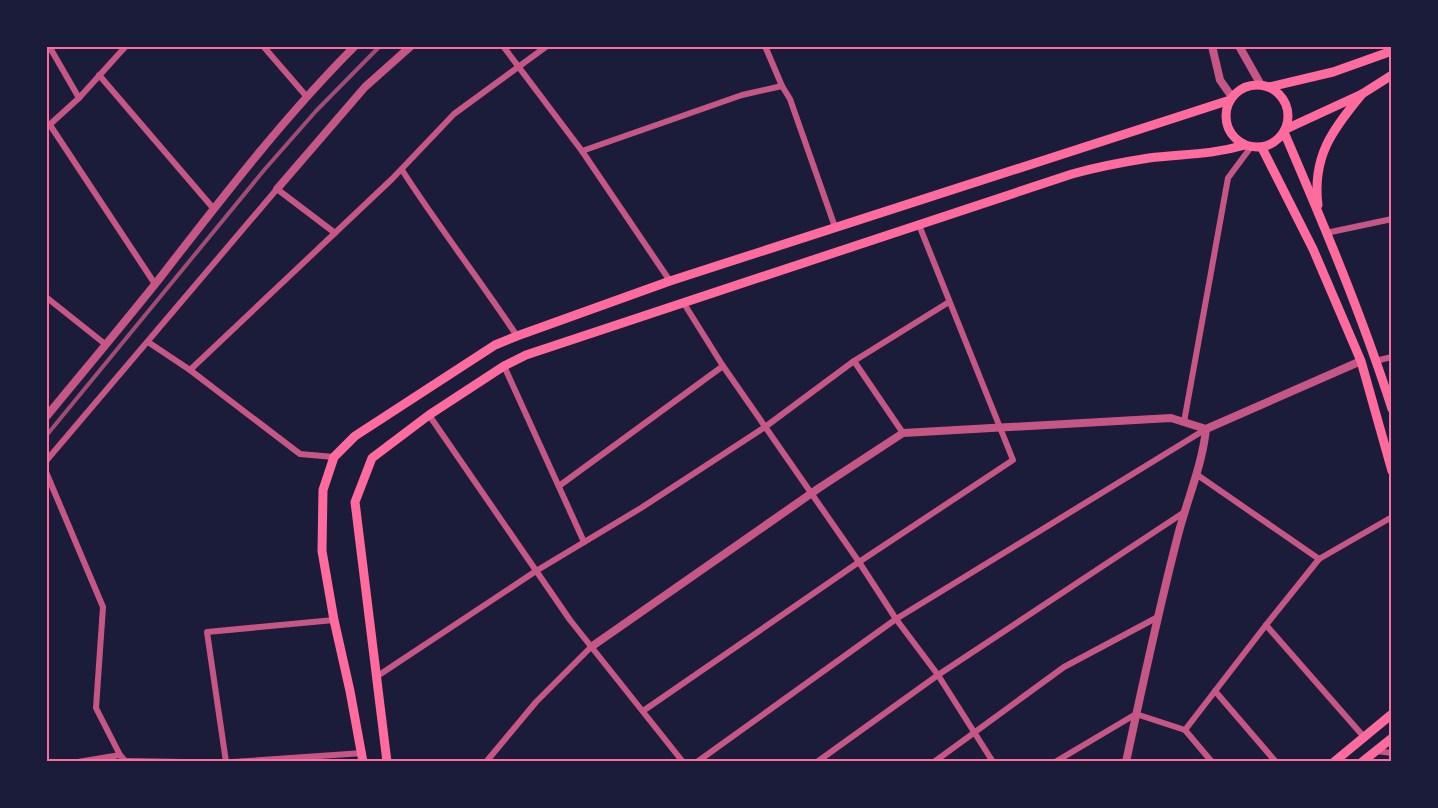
<svg xmlns="http://www.w3.org/2000/svg" width="1438" height="808" font-family="'Nunito Sans',sans-serif">
	<style>
		.lines { fill: none; stroke-linecap: round; stroke-linejoin: round }
		.minor { stroke: #c65784; stroke-width: 6 }
		.tertiary { stroke: #c65784; stroke-width: 8 }
		.secondary { stroke: #ff6b9d; stroke-width: 9 }
		.rail { stroke: #a44b75; stroke-width: 4 }
		.neatline { fill: none; stroke: #ff6b9d; stroke-width: 2 }
	</style>
	<rect width="100%" height="100%" fill="#1b1b3a"/>
	<g class="lines">
		<g class="minor">
			<polyline points="49,46 79,98"/>
			<polyline points="263,46 307,97"/>
			<polyline points="503,46 582,151 670,281"/>
			<polyline points="765,46 782,86"/>
			<polyline points="99,75 213,208"/>
			<polyline points="50,125 155,284"/>
			<polyline points="46,128 79,98 126,46"/>
			<polyline points="582,151 742,95 782,86 790,99 835,227"/>
			<path d="M 402,170 C 438,226 480,280 517,336"/>
			<polyline points="1326,233 1392,219"/>
			<polyline points="46,297 105,344"/>
			<polyline points="683,302 723,366 859,562 896,619 938,675 993,762"/>
			<polyline points="148,342 190,370 300,454 334,457"/>
			<polyline points="854,361 903,433"/>
			<polyline points="1375,361 1392,357"/>
			<polyline points="504,366 584,542"/>
			<polyline points="190,370 392,179 454,114 547,46"/>
			<polyline points="429,415 570,620 683,762"/>
			<polyline points="1184,422 1228,178 1251,147"/>
			<polyline points="46,461 277,189 335,233"/>
			<polyline points="46,472 103,607 96,708 120,755 126,762"/>
			<polyline points="1196,474 1319,559"/>
			<polyline points="559,486 723,366"/>
			<polyline points="1266,625 1364,737"/>
			<polyline points="376,677 536,571 641,508 765,427 854,361 949,302"/>
			<polyline points="1215,691 1276,762"/>
			<polyline points="643,711 859,562 1013,460 919,225"/>
			<polyline points="1185,730 1266,625 1319,559 1392,517"/>
			<polyline points="1376,751 1392,753"/>
			<polyline points="125,761 183,762"/>
			<polyline points="78,762 120,755"/>
			<polyline points="226,762 207,632 334,620"/>
			<polyline points="233,762 363,753"/>
			<polyline points="486,762 536,702 591,647"/>
			<polyline points="697,762 896,619 1206,429"/>
			<polyline points="817,762 938,675 1183,513"/>
			<polyline points="934,762 1064,667 1156,618"/>
			<polyline points="1055,762 1136,714 1185,730 1212,762"/>
		</g>
		<g class="tertiary">
			<polyline points="1212,46 1220,80 1232,97"/>
			<polyline points="1239,46 1261,85"/>
			<polyline points="277,189 365,87 411,46"/>
			<path d="M 46,417 C 83,372 120,328 156,283 C 219,202 282,119 355,46"/>
			<polyline points="591,647 819,488 903,433 1171,418 1206,429 1361,361"/>
			<path d="M 1126,762 C 1142,687 1158,613 1177,539 C 1186,502 1202,467 1206,429"/>
		</g>
		<g class="secondary">
			<circle cx="1257" cy="116" r="31"/>
			<polyline points="1269,87 1333,72 1392,51"/>
			<polyline points="1286,129 1362,94 1392,75"/>
			<path d="M 1284,132 C 1323,223 1362,315 1392,409"/>
			<polyline points="1262,148 1313,249 1361,361 1392,471"/>
			<path d="M 1318,205 C 1312,157 1332,130 1362,94"/>
			<polyline points="363,762 350,691 334,620 322,551 323,490 334,457 355,436 495,345 517,336 670,281 1230,100"/>
			<path d="M 387,762 L 355,502 L 372,458 L 429,415 L 504,366 L 526,355 L 1072,174 C 1097,167 1123,162 1149,158 C 1183,154 1211,155 1245,145"/>
			<polyline points="1334,762 1392,714"/>
			<polyline points="1362,762 1392,738"/>
		</g>
		<polyline class="rail" points="46,436 265,169 316,111 380,46"/>
	</g>
	<rect width="1438" height="808" fill="none" stroke="#1b1b3a" stroke-width="96"/>
	<rect x="48" y="48" width="1342" height="712" class="neatline"/>
</svg>
